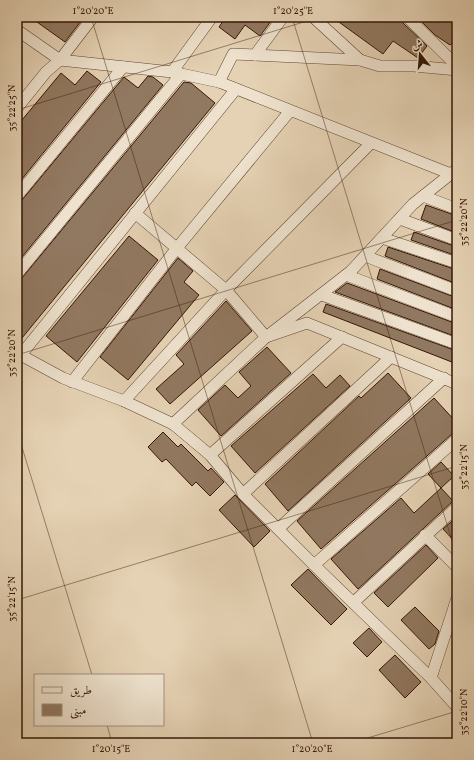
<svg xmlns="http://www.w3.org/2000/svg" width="474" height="760" font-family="Vollkorn,Amiri,serif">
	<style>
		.building { fill: #917860; stroke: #351606 }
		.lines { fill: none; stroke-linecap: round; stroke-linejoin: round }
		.street-casing { stroke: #614532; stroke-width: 12 }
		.street { stroke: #eee2ce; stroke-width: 11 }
		.ticks { fill: none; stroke: #351606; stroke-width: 1; stroke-opacity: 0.45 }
		.neatline { fill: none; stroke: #351606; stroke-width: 1.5 }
		.ticks-label { font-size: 10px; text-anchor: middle; fill: #351606 }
	</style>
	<rect width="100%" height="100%" fill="#e5d2b4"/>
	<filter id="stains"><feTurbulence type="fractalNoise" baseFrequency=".005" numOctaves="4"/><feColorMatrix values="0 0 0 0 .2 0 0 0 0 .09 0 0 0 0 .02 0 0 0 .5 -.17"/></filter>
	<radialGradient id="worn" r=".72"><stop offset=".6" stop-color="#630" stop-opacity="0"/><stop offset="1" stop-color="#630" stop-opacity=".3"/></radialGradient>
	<g class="building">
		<polygon points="30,17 84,17 65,42"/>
		<polygon points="226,17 274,17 260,36 245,25 235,39 219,27"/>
		<polygon points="332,17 400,17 402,22 427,46 418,58 393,41 383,54"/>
		<polygon points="417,17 451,17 457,22 457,45 453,42 450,45 435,35"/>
		<polygon points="87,71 101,82 17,185 17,126 61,73 75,85"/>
		<polygon points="148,76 153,77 163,85 17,263 17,203 22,200 124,77 138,88"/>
		<polygon points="184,82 191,83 215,103 22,338 17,334 17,281 22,278"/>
		<polygon points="426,205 457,216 457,233 421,219"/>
		<polygon points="414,232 457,247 457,256 411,240"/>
		<polygon points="129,236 158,260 77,362 46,336"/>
		<polygon points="388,247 457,270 457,284 385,256"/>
		<polygon points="178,258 193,271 184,282 199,295 128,380 100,357"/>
		<polygon points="380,269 457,298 457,310 377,279"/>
		<polygon points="347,283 457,324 457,337 335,292"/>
		<polygon points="226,301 252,331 170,404 156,389 184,364 176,355"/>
		<polygon points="326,304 457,351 457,364 323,312"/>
		<polygon points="267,347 291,373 221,436 198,410 225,385 238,398 251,386 239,372"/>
		<polygon points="388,373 411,398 288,511 265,484 359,396 361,398"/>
		<polygon points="313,374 326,388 340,375 350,386 255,473 231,446"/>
		<polygon points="434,398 457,423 457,432 452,434 321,549 297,521"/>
		<polygon points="163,432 178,447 181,444 208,471 211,468 224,482 210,496 196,482 192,486 166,459 162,462 148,447"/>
		<polygon points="441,462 454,476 441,488 428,474"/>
		<polygon points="441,488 453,501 358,589 331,559 401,498 414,513"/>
		<polygon points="235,495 270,531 254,547 219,510"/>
		<polygon points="457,517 457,544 443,529"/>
		<polygon points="426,545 438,558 388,607 374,593"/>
		<polygon points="308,569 347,609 331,625 291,585"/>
		<polygon points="415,607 439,631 435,644 429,649 401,620"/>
		<polygon points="369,628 382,642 367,657 353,643"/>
		<polygon points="395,655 421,682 405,698 379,670"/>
	</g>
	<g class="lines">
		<defs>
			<g id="street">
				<polyline points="313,17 360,60"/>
				<polyline points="407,17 457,66"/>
				<polyline points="17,30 60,60 172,72 219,82 456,176"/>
				<polyline points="255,55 283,17"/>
				<polyline points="172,72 212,17"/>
				<polyline points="219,82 233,54 360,60 380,66 414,66 457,70"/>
				<polyline points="17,108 46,72 60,60 93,17"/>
				<polyline points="457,169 413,204 351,271 266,337 173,424 210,455 243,494 314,565 431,678 457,707"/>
				<polyline points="17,196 123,67"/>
				<polyline points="423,196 457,209"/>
				<polyline points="135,213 226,290 266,337 307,323 457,384"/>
				<polyline points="400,219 457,240"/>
				<polyline points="382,238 457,263"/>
				<polyline points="365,256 457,291"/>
				<polyline points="17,274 181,74"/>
				<polyline points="346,275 457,317"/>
				<polyline points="322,295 457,344"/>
				<polyline points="17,353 63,378 124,401 173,424"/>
				<polyline points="20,356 236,89"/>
				<polyline points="72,382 177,248 290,111"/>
				<polyline points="124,401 226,290 371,143"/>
				<polyline points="210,455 342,337"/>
				<polyline points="243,494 391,357"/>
				<polyline points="278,529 444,378"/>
				<polyline points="425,535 457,567"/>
				<polyline points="314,565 457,439"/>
				<polyline points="354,602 457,507"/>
				<polyline points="431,678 457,598"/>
			</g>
		</defs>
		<use href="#street" class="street-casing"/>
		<use href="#street" class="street"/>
	</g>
	<path class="ticks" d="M 91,17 L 313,743M 292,17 L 457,557M 17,110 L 320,17M 17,355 L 457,220M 17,431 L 92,675M 17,600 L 457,466M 107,725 L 112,743M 351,743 L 457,711"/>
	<rect width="474" height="760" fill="none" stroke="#e5d2b4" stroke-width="44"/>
	<rect x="34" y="674" width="130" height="52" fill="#eee2ce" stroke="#a4907e"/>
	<rect x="42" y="687" width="20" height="6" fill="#eee2ce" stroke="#a4907e"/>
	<text x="70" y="694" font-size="12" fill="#351606">طريق</text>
	<rect x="42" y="704" width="20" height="12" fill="#917860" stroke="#a4907e"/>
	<text x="70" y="714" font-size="12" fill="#351606">مبنى</text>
	<g transform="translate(420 54) rotate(343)" stroke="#eee2ce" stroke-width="3" paint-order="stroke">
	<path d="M0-3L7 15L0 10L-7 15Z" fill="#351606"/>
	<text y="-6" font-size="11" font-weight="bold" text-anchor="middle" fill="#351606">ش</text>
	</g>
	<rect x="22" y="22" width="430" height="716" class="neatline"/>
	<g class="ticks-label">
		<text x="93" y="14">1°20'20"E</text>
		<text x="293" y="14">1°20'25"E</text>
		<text transform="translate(11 108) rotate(-90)" y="4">35°22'25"N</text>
		<text transform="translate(463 222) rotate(-90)" y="4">35°22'20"N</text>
		<text transform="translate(11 353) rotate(-90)" y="4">35°22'20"N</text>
		<text transform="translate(463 467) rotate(-90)" y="4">35°22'15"N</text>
		<text transform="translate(11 599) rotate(-90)" y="4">35°22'15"N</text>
		<text transform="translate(463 712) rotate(-90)" y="4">35°22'10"N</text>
		<text x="111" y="752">1°20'15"E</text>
		<text x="312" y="752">1°20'20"E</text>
	</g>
	<rect width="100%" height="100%" filter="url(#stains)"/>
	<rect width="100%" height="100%" fill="url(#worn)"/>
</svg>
